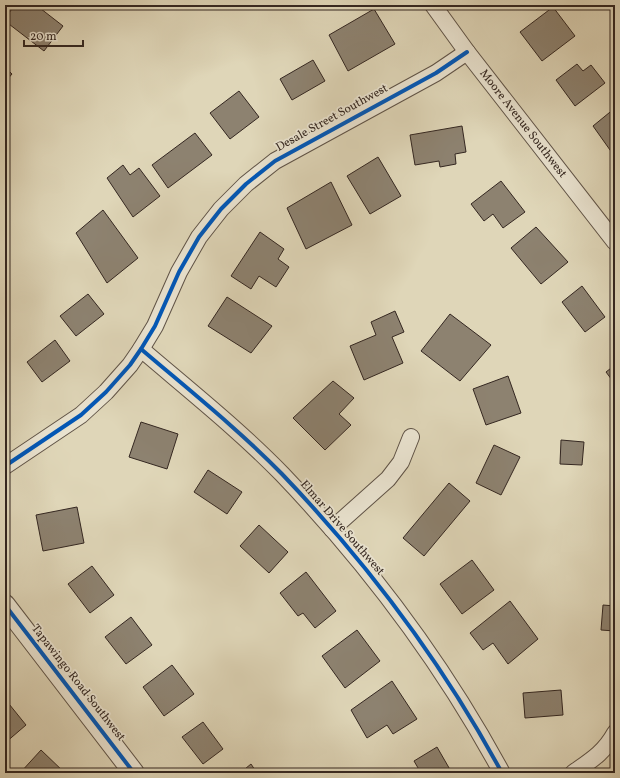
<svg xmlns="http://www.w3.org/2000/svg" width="620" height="778" font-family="Vollkorn,serif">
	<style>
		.building { fill: #8d8270; stroke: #342721 }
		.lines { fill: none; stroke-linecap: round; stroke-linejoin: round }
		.minor-casing { stroke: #5f5347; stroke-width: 18 }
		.tertiary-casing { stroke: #5f5347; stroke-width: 22 }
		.minor { stroke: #eae4d1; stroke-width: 16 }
		.tertiary { stroke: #eae4d1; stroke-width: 20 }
		.cycleway-casing { stroke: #eae4d1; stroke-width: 6 }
		.cycleway { stroke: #0057b8; stroke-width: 4 }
		.labels { text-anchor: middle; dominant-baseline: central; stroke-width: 3.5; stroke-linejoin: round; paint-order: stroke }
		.street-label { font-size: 12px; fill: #342721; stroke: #eae4d1 }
	</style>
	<rect width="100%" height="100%" fill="#dfd6b8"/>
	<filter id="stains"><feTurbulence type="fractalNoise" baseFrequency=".005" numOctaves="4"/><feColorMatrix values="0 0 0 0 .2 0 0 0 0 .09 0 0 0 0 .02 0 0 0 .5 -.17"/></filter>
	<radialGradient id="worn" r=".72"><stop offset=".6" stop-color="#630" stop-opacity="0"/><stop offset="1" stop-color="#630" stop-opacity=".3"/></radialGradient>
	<g class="building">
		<polygon points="15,5 36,5 63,26 44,51 5,21 5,18"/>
		<polygon points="553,7 575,36 542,61 520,32"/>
		<polygon points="374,9 395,44 348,71 329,35"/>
		<polygon points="313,60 325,81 292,100 280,79"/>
		<polygon points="577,64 583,71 591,65 605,83 575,106 556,80"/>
		<polygon points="5,67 12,74 5,82"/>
		<polygon points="239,91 259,117 230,139 210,113"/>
		<polygon points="615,108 615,157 593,126"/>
		<polygon points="462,126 466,152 455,154 456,164 440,167 439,161 415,165 410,135"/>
		<polygon points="195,133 212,155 168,188 152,165"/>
		<polygon points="378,157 401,196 370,214 347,176"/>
		<polygon points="123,165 130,175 139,168 160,196 133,217 107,178"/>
		<polygon points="501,181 525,212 503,228 493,214 484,221 471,204"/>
		<polygon points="331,182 352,225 306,249 287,208"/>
		<polygon points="103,210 138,258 107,283 76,233"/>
		<polygon points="536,227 568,262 541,284 511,248"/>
		<polygon points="260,232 284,249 278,259 289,267 276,287 259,276 251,289 231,276"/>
		<polygon points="582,286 605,317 585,332 562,302"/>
		<polygon points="88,294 104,314 76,336 60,316"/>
		<polygon points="227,297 272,326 251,353 208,326"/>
		<polygon points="395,311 404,332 392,337 403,363 364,380 350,346 376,335 371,322"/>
		<polygon points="450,314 491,345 460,381 421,351"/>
		<polygon points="55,340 70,361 42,382 27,362"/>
		<polygon points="615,365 615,384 606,372"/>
		<polygon points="508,376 521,413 486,425 473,389"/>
		<polygon points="333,381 354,398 339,414 351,425 325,450 293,418"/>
		<polygon points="141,422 178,434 167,469 129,457"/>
		<polygon points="561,440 584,442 582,465 560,464"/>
		<polygon points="494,445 520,457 501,495 476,483"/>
		<polygon points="208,470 242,492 227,514 194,492"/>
		<polygon points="449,483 470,501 424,556 403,538"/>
		<polygon points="77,507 84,543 43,551 36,515"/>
		<polygon points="259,525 288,552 269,573 240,546"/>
		<polygon points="472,560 494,590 462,614 440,584"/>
		<polygon points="92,566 114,595 90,613 68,584"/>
		<polygon points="306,572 336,611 315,628 303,613 298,616 280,593"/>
		<polygon points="510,601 538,639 508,664 493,643 483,650 470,633"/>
		<polygon points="603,605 615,606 615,631 601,630"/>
		<polygon points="131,617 152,645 126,664 105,637"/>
		<polygon points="357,630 380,661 345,688 322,656"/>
		<polygon points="172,665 194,694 164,716 143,687"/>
		<polygon points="392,681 417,719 393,734 387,725 367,738 351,710"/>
		<polygon points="561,690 563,715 525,718 523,693"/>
		<polygon points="5,699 26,725 5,743"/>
		<polygon points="203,722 223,749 203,764 182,737"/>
		<polygon points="437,747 452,773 421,773 414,761"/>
		<polygon points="41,750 65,773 20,773"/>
		<polygon points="251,764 257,773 240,773"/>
	</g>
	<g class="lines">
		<defs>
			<g id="minor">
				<path id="s1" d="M 433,5 L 467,52 L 615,242"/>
				<path d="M 141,349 C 189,390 238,429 282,474 C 369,565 442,662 502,773"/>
				<polyline points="5,466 81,415 106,392 130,365 141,349 155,326 179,272 199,237 221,209 246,184 275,161 436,73 467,52"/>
				<polyline points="332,529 388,479 401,462 411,437"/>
				<path d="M 573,773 C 590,761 604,753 615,733"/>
			</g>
			<polyline id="tertiary" points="5,605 134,773"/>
		</defs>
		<use href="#minor" class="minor-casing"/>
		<use href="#tertiary" class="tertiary-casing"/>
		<use href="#minor" class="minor"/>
		<use href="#tertiary" class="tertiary"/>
		<defs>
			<g id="cycleway">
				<path d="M 141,349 C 189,390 238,429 282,474 C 369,565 442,662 502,773"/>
				<polyline points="5,466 81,415 106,392 130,365 141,349 155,326 179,272 199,237 221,209 246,184 275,161 436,73 467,52"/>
				<polyline points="5,605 134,773"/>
			</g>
		</defs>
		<use href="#cycleway" class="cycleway-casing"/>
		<use href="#cycleway" class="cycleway"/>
	</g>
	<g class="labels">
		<g class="street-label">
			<text transform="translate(332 118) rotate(-29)">Desale Street Southwest</text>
			<text stroke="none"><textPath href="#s1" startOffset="149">Moore Avenue Southwest</textPath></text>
			<text transform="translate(342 528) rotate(49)">Elmar Drive Southwest</text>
			<text transform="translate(78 683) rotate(52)">Tapawingo Road Southwest</text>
		</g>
	</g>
	<rect width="620" height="778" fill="none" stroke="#dfd6b8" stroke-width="20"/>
	<rect x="6" y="6" width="608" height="766" fill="none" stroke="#342721" stroke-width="2"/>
	<rect x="10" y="10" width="600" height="758" fill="none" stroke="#342721"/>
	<path d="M24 40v6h59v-6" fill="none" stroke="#342721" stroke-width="2"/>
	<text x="30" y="40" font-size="12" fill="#342721" stroke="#eae4d1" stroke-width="3" paint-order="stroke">20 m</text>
	<rect width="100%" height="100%" filter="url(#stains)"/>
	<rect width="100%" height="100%" fill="url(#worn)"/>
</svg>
